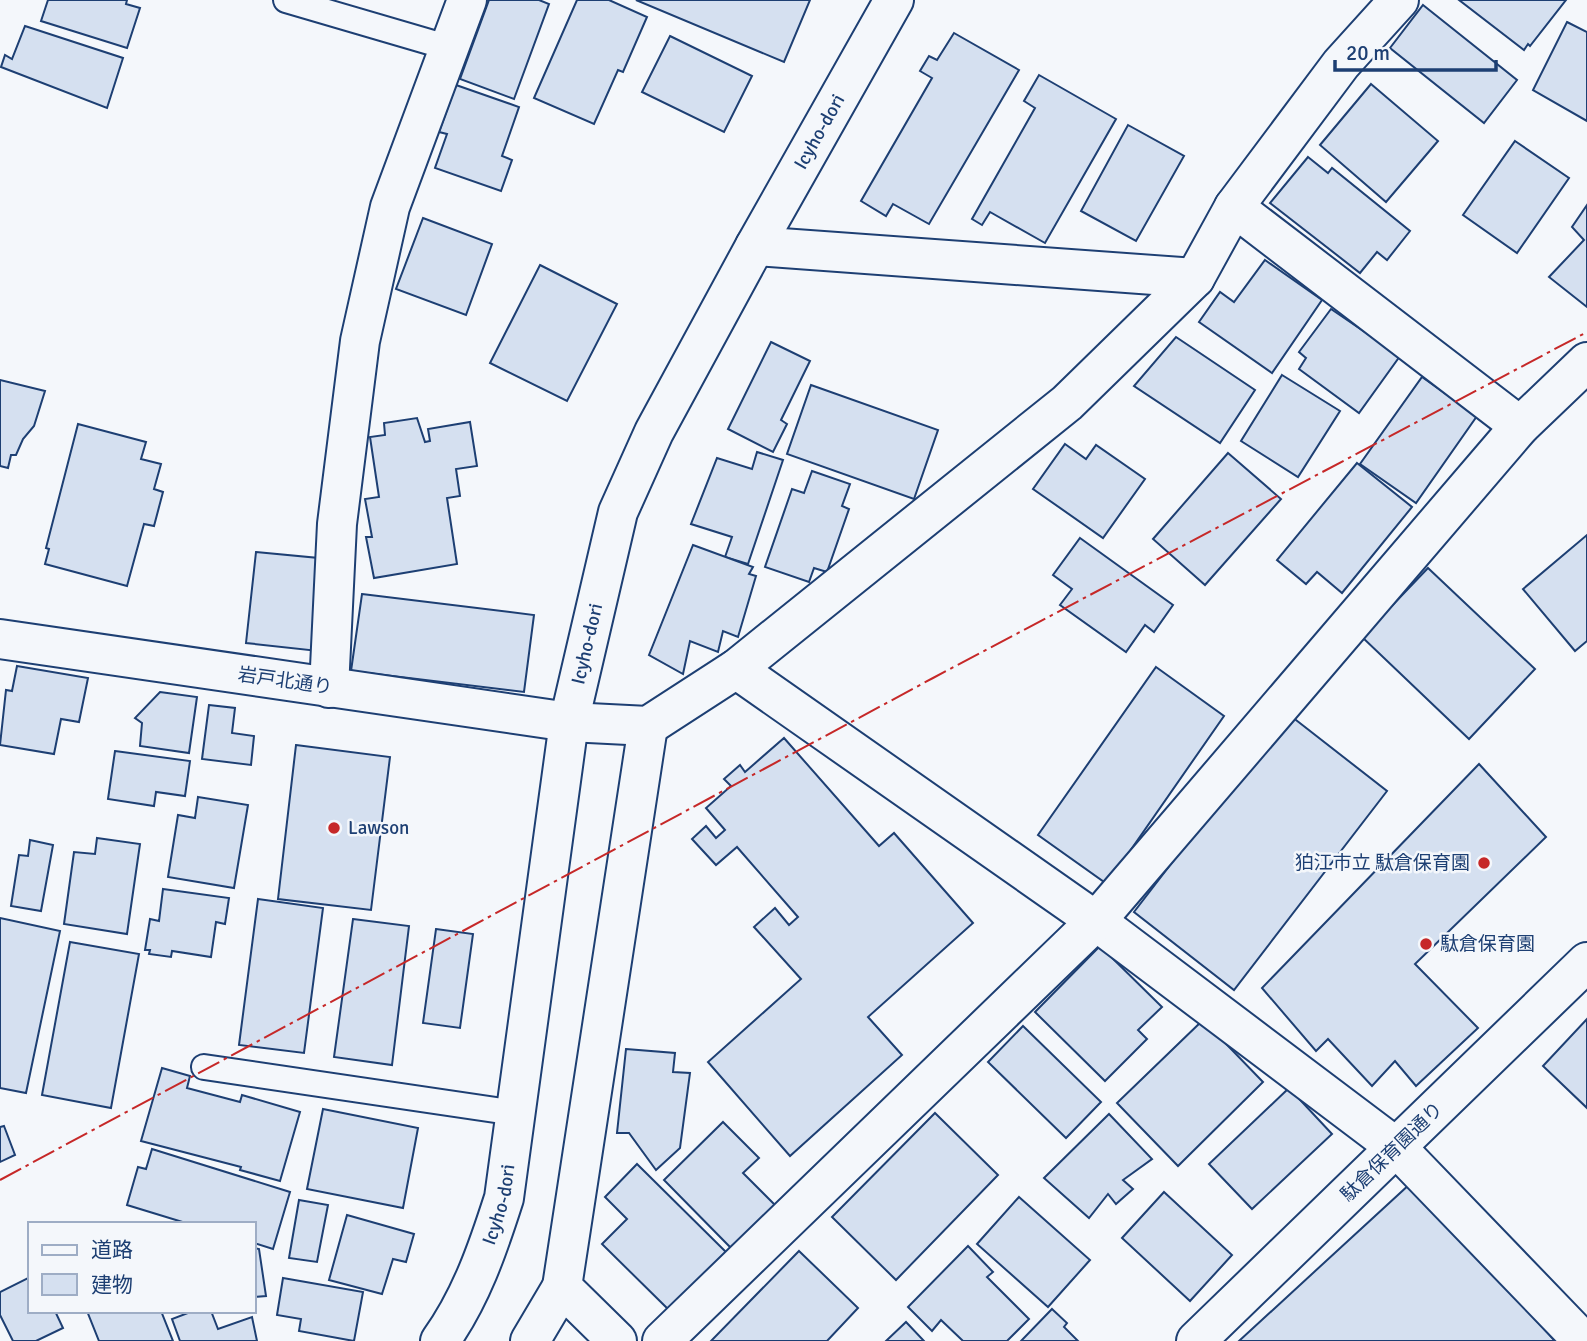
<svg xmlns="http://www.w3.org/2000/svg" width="1587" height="1341" font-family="Signika,'Noto Sans JP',sans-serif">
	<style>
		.building { fill: #d5e0f0; stroke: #1d3f73; stroke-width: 2 }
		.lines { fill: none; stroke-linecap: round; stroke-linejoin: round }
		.lane-casing { stroke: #1d3f73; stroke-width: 28 }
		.street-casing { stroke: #1d3f73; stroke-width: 42 }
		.secondary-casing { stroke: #1d3f73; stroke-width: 42 }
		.lane { stroke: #f4f7fb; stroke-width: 24 }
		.street { stroke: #f4f7fb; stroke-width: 38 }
		.secondary { stroke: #f4f7fb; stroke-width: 38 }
		.power { stroke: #c62828; stroke-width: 2; stroke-dasharray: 24 5 3.5 5; stroke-linecap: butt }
		.poi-dot { fill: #c62828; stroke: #f4f7fb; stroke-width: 2.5 }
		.labels { text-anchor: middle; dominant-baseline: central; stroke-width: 5; stroke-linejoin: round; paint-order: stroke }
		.street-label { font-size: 19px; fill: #1d3f73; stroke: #f4f7fb }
		.poi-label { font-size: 19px; fill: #1d3f73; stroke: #f4f7fb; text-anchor: start }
	</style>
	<rect width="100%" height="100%" fill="#f4f7fb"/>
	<g class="building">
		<polygon points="48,0 127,0 126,4 140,8 127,48 41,21"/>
		<polygon points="489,0 539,0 549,4 514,99 460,79"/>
		<polygon points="577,0 609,0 647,17 623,72 618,70 594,124 534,98"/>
		<polygon points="636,0 810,0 784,62"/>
		<polygon points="1459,0 1566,0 1530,46 1528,44 1524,50"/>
		<polygon points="1423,5 1517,80 1484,123 1390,48"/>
		<polygon points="1567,22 1587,32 1587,121 1533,90"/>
		<polygon points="25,26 123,58 107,108 1,67 5,55 12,59"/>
		<polygon points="954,33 1019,70 929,224 893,204 886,216 861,201 932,78 920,71 929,56 937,60"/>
		<polygon points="670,36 752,76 724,132 642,92"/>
		<polygon points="1039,75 1116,119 1045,243 990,212 982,225 972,219 1035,108 1024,101"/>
		<polygon points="1371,84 1438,141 1386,202 1320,145"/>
		<polygon points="456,85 519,107 502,156 512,160 501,191 435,168 447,134 439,132"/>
		<polygon points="1128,125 1184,156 1136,241 1081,211"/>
		<polygon points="1515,141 1569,178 1517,253 1463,215"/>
		<polygon points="1308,157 1328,173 1332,168 1410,231 1387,260 1377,252 1360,273 1270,203"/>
		<polygon points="1587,205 1587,307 1549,277 1584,240 1572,227"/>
		<polygon points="423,218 492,244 466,315 396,289"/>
		<polygon points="1265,260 1322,300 1272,373 1199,322 1220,292 1234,302"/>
		<polygon points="540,265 617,304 567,401 490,363"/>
		<polygon points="1331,309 1400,356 1359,413 1299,369 1306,358 1299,352"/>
		<polygon points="1176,337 1255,390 1220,443 1134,386"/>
		<polygon points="771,342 810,361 781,420 787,424 773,452 728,429"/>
		<polygon points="1282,375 1340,411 1298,477 1241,441"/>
		<polygon points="1422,377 1477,416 1416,503 1360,464"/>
		<polygon points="0,380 45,391 34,426 23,439 16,455 11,455 8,468 0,466"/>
		<polygon points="811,385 938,430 914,499 787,454"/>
		<polygon points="417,418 425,442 430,441 428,429 470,422 477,466 456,469 460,496 447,498 457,564 374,578 366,537 372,537 365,499 379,497 370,437 385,435 384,423"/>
		<polygon points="78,424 146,442 141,459 161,464 154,489 163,492 154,526 144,524 127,586 45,564 49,549 46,548"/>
		<polygon points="1065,444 1086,459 1096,445 1145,479 1103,538 1033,489"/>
		<polygon points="757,452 783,460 748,564 725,557 732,537 691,524 717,458 752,469"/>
		<polygon points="1228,453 1281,499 1205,585 1153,539"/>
		<polygon points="1357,463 1412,507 1342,593 1317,572 1306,584 1277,560"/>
		<polygon points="812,471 850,484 842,506 849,509 827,572 814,568 809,582 765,567 792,489 804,493"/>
		<polygon points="1587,535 1587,641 1575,651 1523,589"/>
		<polygon points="1080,538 1173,605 1154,632 1145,625 1126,652 1060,605 1072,589 1053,575"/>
		<polygon points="693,545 753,567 749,574 756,576 738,637 723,631 718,652 690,641 683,674 649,655"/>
		<polygon points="256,552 329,559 318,651 246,643"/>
		<polygon points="1428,568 1535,669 1469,739 1362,637"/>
		<polygon points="362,594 534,615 524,692 351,671"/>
		<polygon points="17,666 88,678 79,722 61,719 54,754 0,745 6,690 12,691"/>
		<polygon points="1156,667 1224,716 1107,884 1038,835"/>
		<polygon points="160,692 197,697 189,753 140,746 142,723 135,718"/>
		<polygon points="209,705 235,708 232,733 254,736 251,765 202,759"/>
		<polygon points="1287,713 1387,791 1234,990 1134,912"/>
		<polygon points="784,738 879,846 894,833 973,923 868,1017 902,1055 790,1156 708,1062 801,979 754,927 775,908 789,925 798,917 737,847 716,865 692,839 706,826 716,838 725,830 706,808 731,786 724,779 740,765 745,772"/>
		<polygon points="296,745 390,757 371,910 278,899"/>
		<polygon points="115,751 190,761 185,796 156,792 154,806 108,799"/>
		<polygon points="1479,764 1546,837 1415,964 1478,1028 1416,1086 1395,1061 1372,1086 1328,1039 1316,1051 1262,988"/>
		<polygon points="198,797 248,805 234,888 168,877 178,815 195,818"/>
		<polygon points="97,838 140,844 127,934 64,924 74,852 95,854"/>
		<polygon points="30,840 53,845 41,911 11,906 19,855 28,856"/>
		<polygon points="163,889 229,898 225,924 216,922 211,957 172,951 171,957 149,954 150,950 145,950 150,919 159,921"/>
		<polygon points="258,899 323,908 304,1053 239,1045"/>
		<polygon points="0,918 60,931 26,1093 0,1088"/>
		<polygon points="353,919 409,926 392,1065 334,1057"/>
		<polygon points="436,929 473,934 460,1028 423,1023"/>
		<polygon points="70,942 139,954 111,1108 42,1095"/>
		<polygon points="1100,946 1162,1007 1138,1030 1147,1039 1105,1081 1035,1012"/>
		<polygon points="1587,1019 1587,1108 1543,1066"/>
		<polygon points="1203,1020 1263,1082 1178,1166 1117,1103"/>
		<polygon points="1023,1026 1101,1102 1066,1138 988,1062"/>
		<polygon points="626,1049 675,1053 673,1072 690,1073 680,1148 656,1170 629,1133 617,1133"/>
		<polygon points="162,1068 190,1076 187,1088 240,1102 242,1095 300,1112 280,1181 240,1170 241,1167 141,1141"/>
		<polygon points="1289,1088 1332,1134 1252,1209 1209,1164"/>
		<polygon points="323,1109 418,1128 403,1208 307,1189"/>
		<polygon points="935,1113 998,1175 896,1280 832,1217"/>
		<polygon points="1109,1114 1152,1159 1123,1180 1133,1189 1116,1204 1108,1194 1089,1218 1044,1178"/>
		<polygon points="723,1122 759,1158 743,1173 775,1205 731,1248 664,1180"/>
		<polygon points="4,1126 15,1155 0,1162 0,1127"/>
		<polygon points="152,1149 290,1192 273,1249 254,1243 254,1224 189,1224 127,1205 138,1167 146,1169"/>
		<polygon points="637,1164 729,1255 671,1312 602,1244 627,1219 605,1197"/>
		<polygon points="1411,1183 1555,1341 1239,1341"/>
		<polygon points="1164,1192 1232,1255 1190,1301 1122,1238"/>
		<polygon points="1019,1197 1090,1260 1048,1307 977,1244"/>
		<polygon points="299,1200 328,1205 317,1262 289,1258"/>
		<polygon points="347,1215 414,1234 406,1262 393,1259 382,1294 329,1280"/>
		<polygon points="968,1246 993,1272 987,1277 1029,1319 1007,1341 963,1341 941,1320 932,1331 908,1307"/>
		<polygon points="254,1248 259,1249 266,1296 254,1297"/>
		<polygon points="799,1251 858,1308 827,1341 711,1341"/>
		<polygon points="30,1277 30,1311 55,1311 63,1328 36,1341 13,1341 0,1315 0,1292"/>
		<polygon points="283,1278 363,1292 354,1341 299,1331 301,1319 277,1315"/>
		<polygon points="1052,1309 1067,1323 1064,1327 1078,1341 1021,1341"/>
		<polygon points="87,1311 161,1311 173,1341 99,1341"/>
		<polygon points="193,1311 211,1311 218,1329 252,1317 257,1341 180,1341 172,1319"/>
		<polygon points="906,1322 924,1341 886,1341"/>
	</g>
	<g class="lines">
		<defs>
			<g id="lane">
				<polyline points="286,0 450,48"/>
				<polyline points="204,1067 516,1113"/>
			</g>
			<g id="street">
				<polyline points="1234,207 1520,426"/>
				<polyline points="755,246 1195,278"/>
				<polyline points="0,639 569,722 648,726 736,669 1067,403 1195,278 1234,207 1341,64 1399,0"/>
				<polyline points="736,669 1096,921 1397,1148 1583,1341"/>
				<polyline points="329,688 337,524 360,341 390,207 467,0"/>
				<polyline points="530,1341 562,1287"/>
				<polyline points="617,1341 562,1287 648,726"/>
				<polyline points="662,1341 1096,921 1520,426 1587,362"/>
				<polyline points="1196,1341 1587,962"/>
			</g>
			<g id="secondary">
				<path id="s1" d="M 440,1341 C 471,1298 488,1248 504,1198 L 569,722 L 618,512 L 654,432 L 755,246 L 894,0"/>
			</g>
		</defs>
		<use href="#lane" class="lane-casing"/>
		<use href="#street" class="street-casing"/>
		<use href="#secondary" class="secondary-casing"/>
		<use href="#lane" class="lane"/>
		<use href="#street" class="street"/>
		<use href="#secondary" class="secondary"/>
		<polyline class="power" points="0,1180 933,678 1587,332"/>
	</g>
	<g class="poi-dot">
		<circle cx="334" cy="828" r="7"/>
		<circle cx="1484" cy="863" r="7"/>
		<circle cx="1426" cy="944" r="7"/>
	</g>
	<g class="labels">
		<g class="street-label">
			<text stroke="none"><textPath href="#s1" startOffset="1284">Icyho-dori</textPath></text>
			<text stroke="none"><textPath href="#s1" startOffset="718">Icyho-dori</textPath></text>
			<text transform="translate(285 681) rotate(8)">岩戸北通り</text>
			<text transform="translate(1392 1152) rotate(-44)">駄倉保育園通り</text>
			<text stroke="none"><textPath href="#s1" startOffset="150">Icyho-dori</textPath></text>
		</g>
		<g class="poi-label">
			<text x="348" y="828">Lawson</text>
			<text x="1470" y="863" text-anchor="end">狛江市立 駄倉保育園</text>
			<text x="1440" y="944">駄倉保育園</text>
		</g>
	</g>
	<rect x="28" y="1222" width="228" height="91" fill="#f4f7fb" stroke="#9eadc5" stroke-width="2"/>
	<rect x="42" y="1245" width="35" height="10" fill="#f4f7fb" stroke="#9eadc5" stroke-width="2"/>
	<text x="91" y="1257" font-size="21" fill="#1d3f73">道路</text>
	<rect x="42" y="1274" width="35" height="21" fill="#d5e0f0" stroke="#9eadc5" stroke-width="2"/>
	<text x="91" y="1292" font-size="21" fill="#1d3f73">建物</text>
	<path d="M1335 60v10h161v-10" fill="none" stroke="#1d3f73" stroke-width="3.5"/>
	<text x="1346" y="60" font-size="21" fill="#1d3f73" stroke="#f4f7fb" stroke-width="5" paint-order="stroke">20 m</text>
</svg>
